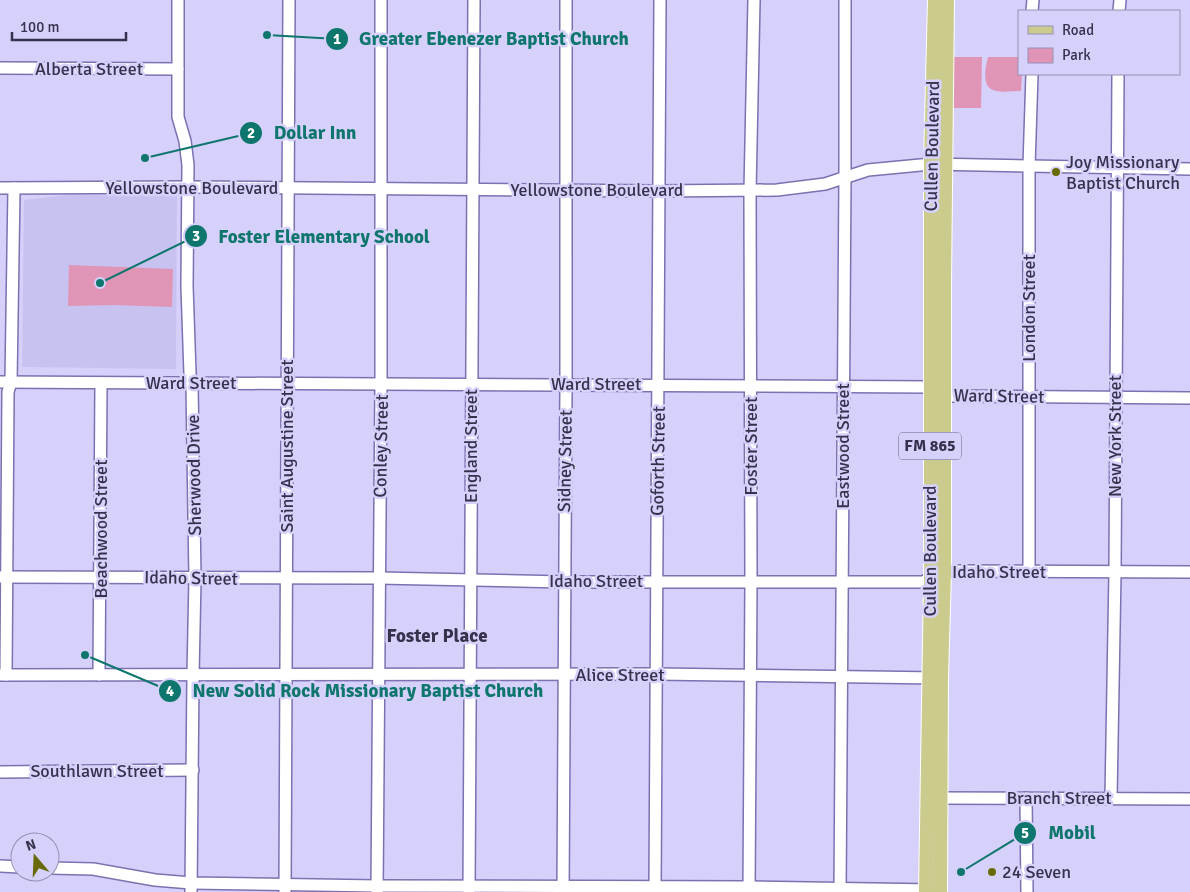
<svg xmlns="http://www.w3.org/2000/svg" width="1190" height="892" font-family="Signika,sans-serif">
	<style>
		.built { fill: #c8c2f0 }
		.green { fill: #e095b7 }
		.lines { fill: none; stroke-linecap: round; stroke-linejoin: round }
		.minor-casing { stroke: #7c71b1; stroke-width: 14 }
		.major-casing { stroke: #fff; stroke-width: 16 }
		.minor { stroke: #fff; stroke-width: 11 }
		.major { stroke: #cacb8d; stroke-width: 14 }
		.poi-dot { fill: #686a09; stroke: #d6d1fb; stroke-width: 2 }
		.labels { text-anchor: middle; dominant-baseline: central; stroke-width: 5; stroke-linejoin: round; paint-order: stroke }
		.shield { fill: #d6d1fb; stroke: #666281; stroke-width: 1 }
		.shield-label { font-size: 16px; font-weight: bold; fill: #36324d }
		.street-label { font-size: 18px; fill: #36324d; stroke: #d6d1fb }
		.poi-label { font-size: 18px; fill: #36324d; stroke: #d6d1fb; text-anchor: start }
		.neighbourhood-label { font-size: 19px; font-weight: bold; fill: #36324d; stroke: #d6d1fb }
		.leader { fill: none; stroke: #0f766e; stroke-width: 2 }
		.callout-dot { fill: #0f766e; stroke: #d6d1fb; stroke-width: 2 }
		.mark-label { font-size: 15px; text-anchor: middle; font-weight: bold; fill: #fff }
		.callout-label { font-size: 19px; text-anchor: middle; font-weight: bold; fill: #0f766e; stroke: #d6d1fb; stroke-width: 5; stroke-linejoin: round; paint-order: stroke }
	</style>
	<rect width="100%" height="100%" fill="#d6d1fb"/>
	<polygon class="built" points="68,195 177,196 176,369 22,367 24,200"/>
	<g class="green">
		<polygon points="954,57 982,57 981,108 953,108"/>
		<path d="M 988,57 L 1019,57 L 1019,74 L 1022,74 L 1021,91 C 1015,91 999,93 993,90 C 981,86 986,65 988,57 Z"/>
		<polygon points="69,265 173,269 172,307 114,305 68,306"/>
	</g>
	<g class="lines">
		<defs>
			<g id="minor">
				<polyline points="178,0 178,117 185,141 188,165 187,286 190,374 192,384 195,579 193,675 191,892"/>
				<polyline points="1032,11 1033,0"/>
				<polyline points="1119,11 1120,0"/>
				<polyline points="0,68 178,69"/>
				<polyline points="0,188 187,187 658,191 777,190 825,184 868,170 931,164 1190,169"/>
				<polyline points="0,382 930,387 944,394 952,396 1190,398"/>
				<polyline points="1029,572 1029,166 1032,74"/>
				<polyline points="0,577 379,578 564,582 923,582 944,571 1190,572"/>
				<polyline points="0,675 656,674 938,678"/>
				<polyline points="6,675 8,392 11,382 14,188"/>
				<polyline points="99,675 101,383"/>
				<polyline points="0,772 193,770"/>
				<polyline points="932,798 1190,799"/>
				<polyline points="1026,798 1027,892"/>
				<polyline points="1111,798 1115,572 1118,74"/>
				<polyline points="0,866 20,867"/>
				<polyline points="50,868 93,869 155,880 191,883 377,886 749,887 934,890"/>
				<polyline points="285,892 289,0"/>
				<polyline points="377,892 381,384 381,0"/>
				<polyline points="469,892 474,0"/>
				<polyline points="563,892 566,384 566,0"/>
				<polyline points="655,892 660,0"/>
				<polyline points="749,892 751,582 750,191 754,0"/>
				<polyline points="840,892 845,176 845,0"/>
			</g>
			<g id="major">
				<polyline points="926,892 931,579 931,164 935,0"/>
				<polyline points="940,892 941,678 944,571 944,283 947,0"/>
			</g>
		</defs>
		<use href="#minor" class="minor-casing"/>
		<use href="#major" class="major-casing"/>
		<use href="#minor" class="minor"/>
		<use href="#major" class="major"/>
	</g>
	<g class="poi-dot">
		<circle cx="1056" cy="172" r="5"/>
		<circle cx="992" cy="872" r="5"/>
	</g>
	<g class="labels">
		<rect class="shield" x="899" y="432.5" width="62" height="27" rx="4"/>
		<g class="shield-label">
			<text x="930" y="446">FM 865</text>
		</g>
		<g class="street-label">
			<text x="89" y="69">Alberta Street</text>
			<text transform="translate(932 146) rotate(-89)">Cullen Boulevard</text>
			<text x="192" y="188">Yellowstone Boulevard</text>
			<text x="597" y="190">Yellowstone Boulevard</text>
			<text transform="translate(1029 308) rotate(-90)">London Street</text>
			<text x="191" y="383">Ward Street</text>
			<text x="596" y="384">Ward Street</text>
			<text transform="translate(999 396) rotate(1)">Ward Street</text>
			<text transform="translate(1115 436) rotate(-90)">New York Street</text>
			<text transform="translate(287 446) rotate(-90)">Saint Augustine Street</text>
			<text transform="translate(381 446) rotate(-89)">Conley Street</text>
			<text transform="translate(471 446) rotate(-90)">England Street</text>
			<text transform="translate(751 446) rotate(-90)">Foster Street</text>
			<text transform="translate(843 446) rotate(-90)">Eastwood Street</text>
			<text transform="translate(565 461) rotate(-89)">Sidney Street</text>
			<text transform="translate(658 461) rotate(-89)">Goforth Street</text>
			<text transform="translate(194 475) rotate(-91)">Sherwood Drive</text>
			<text transform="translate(101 529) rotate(-90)">Beachwood Street</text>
			<text transform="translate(930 551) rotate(-90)">Cullen Boulevard</text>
			<text x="999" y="572">Idaho Street</text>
			<text transform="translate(191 578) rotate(1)">Idaho Street</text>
			<text x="596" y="581">Idaho Street</text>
			<text x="620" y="675">Alice Street</text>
			<text x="97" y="771">Southlawn Street</text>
			<text x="1059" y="798">Branch Street</text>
		</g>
		<g class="poi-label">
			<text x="1066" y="162">Joy Missionary<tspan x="1066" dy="21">Baptist Church</tspan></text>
			<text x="1002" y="872">24 Seven</text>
		</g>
		<g class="neighbourhood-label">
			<text x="437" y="636">Foster Place</text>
		</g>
	</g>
	<path class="leader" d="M267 35L337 39M145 158L251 133M100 283L196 236M85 655L170 691M961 872L1025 833"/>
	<g class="callout-dot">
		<circle cx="267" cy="35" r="5"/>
		<circle cx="145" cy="158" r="5"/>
		<circle cx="100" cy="283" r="5"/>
		<circle cx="85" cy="655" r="5"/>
		<circle cx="961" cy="872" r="5"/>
		<circle cx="337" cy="39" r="12"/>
		<circle cx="251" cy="133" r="12"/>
		<circle cx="196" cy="236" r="12"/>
		<circle cx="170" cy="691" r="12"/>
		<circle cx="1025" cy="833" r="12"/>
	</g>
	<g class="mark-label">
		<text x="337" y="44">1</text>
		<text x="251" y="138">2</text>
		<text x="196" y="241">3</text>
		<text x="170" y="696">4</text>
		<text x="1025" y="838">5</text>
	</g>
	<g class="callout-label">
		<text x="494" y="45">Greater Ebenezer Baptist Church</text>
		<text x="315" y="139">Dollar Inn</text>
		<text x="324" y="243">Foster Elementary School</text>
		<text x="368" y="697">New Solid Rock Missionary Baptist Church</text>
		<text x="1072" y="839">Mobil</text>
	</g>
	<rect x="1018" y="10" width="162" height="65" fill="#d6d1fb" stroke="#9691b5"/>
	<rect x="1028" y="26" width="25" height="8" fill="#cacb8d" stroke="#9691b5"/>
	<text x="1062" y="35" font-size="15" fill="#36324d">Road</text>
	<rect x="1028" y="48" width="25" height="15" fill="#e095b7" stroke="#9691b5"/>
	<text x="1062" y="60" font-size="15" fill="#36324d">Park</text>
	<g transform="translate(35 857) rotate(341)"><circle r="24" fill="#d6d1fb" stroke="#9691b5"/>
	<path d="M0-4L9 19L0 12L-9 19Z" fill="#686a09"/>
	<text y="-8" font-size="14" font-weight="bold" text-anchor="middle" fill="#36324d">N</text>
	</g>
	<path d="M12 32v8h114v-8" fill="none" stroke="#36324d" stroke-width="2.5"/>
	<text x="20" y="32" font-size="15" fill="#36324d" stroke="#d6d1fb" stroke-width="4" paint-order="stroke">100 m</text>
</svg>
